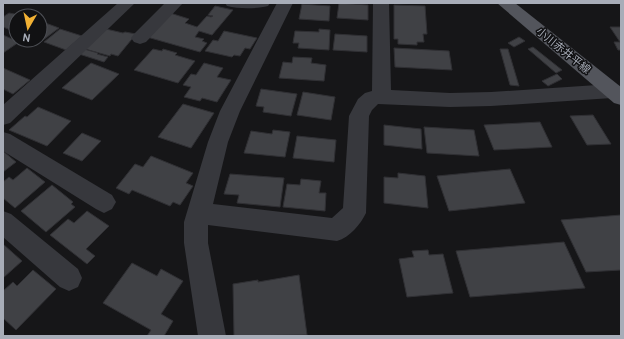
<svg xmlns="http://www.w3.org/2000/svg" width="624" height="339" font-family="Overpass,'Noto Sans JP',sans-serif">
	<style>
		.building { fill: #404145; stroke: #303034 }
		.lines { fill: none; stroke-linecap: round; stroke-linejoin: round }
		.minor { fill: #37383d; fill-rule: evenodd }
		.major { fill: #53555c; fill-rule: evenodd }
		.labels { text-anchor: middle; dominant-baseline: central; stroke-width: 3; stroke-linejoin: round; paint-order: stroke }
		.far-street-label { font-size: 11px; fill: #a8adb8; stroke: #111113 }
	</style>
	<rect width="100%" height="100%" fill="#161618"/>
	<g class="building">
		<polygon points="339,3 368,5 368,20 337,18"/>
		<polygon points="302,4 330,6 329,21 299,19"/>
		<polygon points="394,5 425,6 427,34 423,34 424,42 417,42 417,45 398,44 398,39 394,39"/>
		<polygon points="215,6 233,10 212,35 199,31 195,37 204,39 202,41 207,43 200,52 147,37 170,13 189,19 185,23 197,27 207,16 211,17 213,16 208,15"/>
		<polygon points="9,13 25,16 16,16 16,32 3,27 3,17"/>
		<polygon points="40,21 59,28 43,40 40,39"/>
		<polygon points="610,27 621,27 621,50 618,50 614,42 620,42"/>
		<polygon points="60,29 82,36 66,50 44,42"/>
		<polygon points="106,29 123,33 125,32 136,34 118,56 111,54 110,56 85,49"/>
		<polygon points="319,29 330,30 329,50 298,48 299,43 293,43 295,31 319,32"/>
		<polygon points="224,31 257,38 250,49 245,48 240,56 234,55 232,57 205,51 213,40 218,41"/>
		<polygon points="335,34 367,36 367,52 333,50"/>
		<polygon points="3,35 19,42 3,53"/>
		<polygon points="519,37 525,41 514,47 508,43"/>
		<polygon points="533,47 562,70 556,73 528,49"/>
		<polygon points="394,48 449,51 452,70 395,67"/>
		<polygon points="84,49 98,53 97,54 108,57 104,62 79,54"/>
		<polygon points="153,49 162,51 163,49 177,53 175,55 195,61 178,83 134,70"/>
		<polygon points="500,49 508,49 519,86 510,85"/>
		<polygon points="293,57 312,58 311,63 326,65 324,81 279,78 283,62 292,63"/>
		<polygon points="91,63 119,74 92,100 62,88"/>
		<polygon points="204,63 223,68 217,77 231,80 217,102 202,98 200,101 184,97 191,87 183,85 191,74 196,75"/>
		<polygon points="3,68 30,80 13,94 3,89"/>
		<polygon points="557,74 562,79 548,86 542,81"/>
		<polygon points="261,89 297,94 291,116 263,112 264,107 256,106"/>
		<polygon points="303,92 335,97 331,120 297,115"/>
		<polygon points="183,104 214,113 191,148 158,137"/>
		<polygon points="38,107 71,121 47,146 9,130 25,116 27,117"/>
		<polygon points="593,115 611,144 587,145 570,116"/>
		<polygon points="540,122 552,147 494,150 484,125"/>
		<polygon points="384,125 421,129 422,149 384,145"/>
		<polygon points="424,127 474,130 479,156 427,153"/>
		<polygon points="273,130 290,132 285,157 244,153 251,131 272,134"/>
		<polygon points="82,133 101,141 82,161 63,153"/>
		<polygon points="297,136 336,140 334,162 293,158"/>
		<polygon points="3,151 16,162 3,172"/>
		<polygon points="151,156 193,173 186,183 193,186 180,205 173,202 170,206 132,190 129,194 116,188 135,164 143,167"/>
		<polygon points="27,168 45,182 15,208 3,198 3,182 9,177 13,180"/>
		<polygon points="510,169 525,203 449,211 437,176"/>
		<polygon points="398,173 425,176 428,208 384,203 384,177 398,178"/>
		<polygon points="230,174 284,178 280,207 237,203 239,195 224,194"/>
		<polygon points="301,179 321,181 319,193 326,193 325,211 283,207 287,184 300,185"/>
		<polygon points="52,185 73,202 71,204 75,207 46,232 21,211"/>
		<polygon points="87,211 109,226 86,249 95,256 87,264 50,235 68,219 74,223"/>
		<polygon points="621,215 621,270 586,272 561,220"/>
		<polygon points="564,242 585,288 470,297 456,251"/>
		<polygon points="3,244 22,261 3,278"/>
		<polygon points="428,250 429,255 443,254 453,293 407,297 399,259 414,257 412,251"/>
		<polygon points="132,263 157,276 161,269 183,281 161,314 173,321 164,336 147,336 151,330 103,303"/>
		<polygon points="33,270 56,289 16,330 3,318 3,291 13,282 17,286"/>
		<polygon points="299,275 307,335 234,336 233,284 258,280 258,282"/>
	</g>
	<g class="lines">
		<g class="minor">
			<polygon points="118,3 135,3 10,123 3,125 3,105"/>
			<polygon points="165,3 183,3 146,42 140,44 134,42 131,38 134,34"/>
			<path d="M 225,3 L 270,3 L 268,6 C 256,9 239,9 227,6 Z"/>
			<path d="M 277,3 L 293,3 L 240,111 L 228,142 L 213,204 L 332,218 L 343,208 L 349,116 L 358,99 L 365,93 L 372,91 L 373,3 L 389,3 L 391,90 L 450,93 L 491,92 L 612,84 L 619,86 L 621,92 L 619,96 L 612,98 L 491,106 L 450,107 L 378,104 L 372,110 L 369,116 L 366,213 C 360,225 350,237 337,241 L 208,225 L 208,243 L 226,336 L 198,336 L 184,243 L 184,222 L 208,142 L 220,111 Z"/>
			<polygon points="3,132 10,134 112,195 116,202 112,209 104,213 96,209 3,151"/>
			<polygon points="3,211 11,214 78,269 82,278 78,287 69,291 60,287 3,237"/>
		</g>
		<polygon class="major" points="497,3 515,3 621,87 621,105 614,103"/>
	</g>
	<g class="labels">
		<g class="far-street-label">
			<text transform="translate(563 51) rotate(39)">小川赤井平線</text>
		</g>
	</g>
	<rect width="624" height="339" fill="none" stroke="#a8adb8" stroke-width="8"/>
	<g transform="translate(28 28) rotate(189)"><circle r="19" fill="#111113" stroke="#4d4f55"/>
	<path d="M0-3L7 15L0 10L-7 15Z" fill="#f2b134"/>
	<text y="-6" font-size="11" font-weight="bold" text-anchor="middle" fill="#a8adb8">N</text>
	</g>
</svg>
